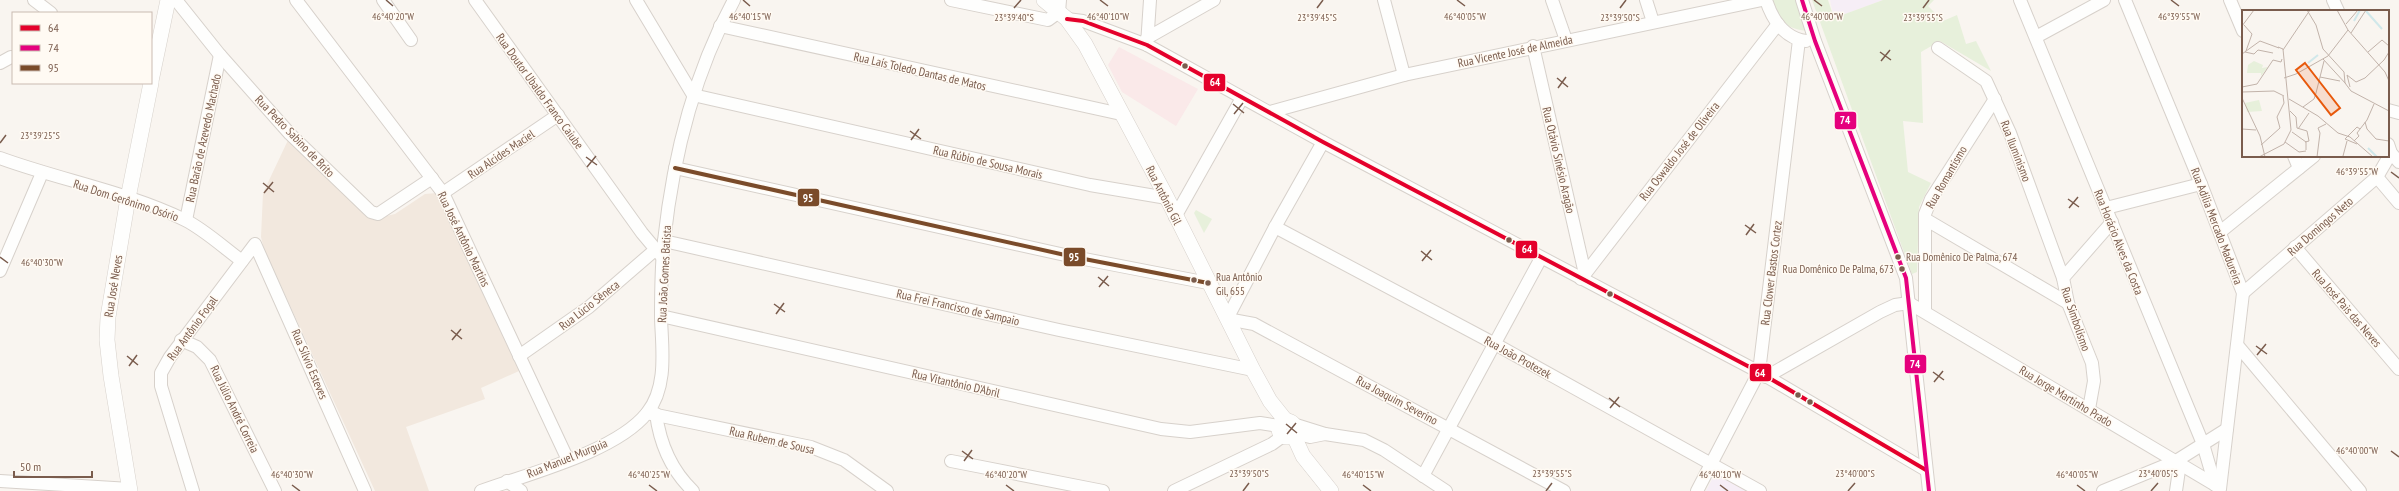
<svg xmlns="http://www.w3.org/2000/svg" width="2399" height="491" font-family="'PT Sans Narrow',sans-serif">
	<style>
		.residential { fill: #f2e8de }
		.education { fill: #f6eef6 }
		.medical { fill: #fae9e9 }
		.green { fill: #e7f0db }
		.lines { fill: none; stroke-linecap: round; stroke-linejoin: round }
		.minor-casing { stroke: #d7d1cb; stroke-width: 14 }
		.tertiary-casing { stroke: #d7d1cb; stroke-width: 16 }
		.minor { stroke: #fefefd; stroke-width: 12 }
		.tertiary { stroke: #fefefd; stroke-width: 15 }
		.bus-1-casing { stroke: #fffaf3; stroke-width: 7 }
		.bus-2-casing { stroke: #fffaf3; stroke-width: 7 }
		.bus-3-casing { stroke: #fffaf3; stroke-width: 7 }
		.bus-1 { stroke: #e4002b; stroke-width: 4 }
		.bus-2 { stroke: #e5007d; stroke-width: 4 }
		.bus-3 { stroke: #7a4b2a; stroke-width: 4 }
		.ticks { fill: none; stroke: #7a5c4d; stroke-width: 1.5 }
		.bus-dot { fill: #7a5c4d; stroke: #fffaf3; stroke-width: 1.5 }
		.labels { text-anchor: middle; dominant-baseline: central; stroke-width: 3; stroke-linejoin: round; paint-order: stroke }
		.bus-label { font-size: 11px; fill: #7a5c4d; stroke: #fffaf3; text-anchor: start }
		.street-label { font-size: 12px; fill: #7a5c4d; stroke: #fffaf3 }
		.inset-river { fill: none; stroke: #d0e8ea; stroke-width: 2 }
		.inset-road { fill: none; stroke: #c2b3aa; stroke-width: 1 }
		.view { fill: #e8590c; fill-opacity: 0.15; stroke: #e8590c; stroke-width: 2 }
		.inset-edge { fill: none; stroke: #7a5c4d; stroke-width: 2 }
		.ticks-label { font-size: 10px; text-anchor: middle; fill: #7a5c4d; stroke: #fffaf3; stroke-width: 3; stroke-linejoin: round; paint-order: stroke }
		.line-badge { stroke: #fffaf3; stroke-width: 1.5 }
		.badge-label { font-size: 11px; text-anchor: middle; font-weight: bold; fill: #fff }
	</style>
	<rect width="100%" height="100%" fill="#f9f5f0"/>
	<polygon class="residential" points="289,138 373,219 395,214 425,194 437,193 519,371 481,388 485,399 406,427 429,491 375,491 264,249 261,237 263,193"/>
	<g class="education">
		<polygon points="1830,0 1883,0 1834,18"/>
		<polygon points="1715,474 1746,491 1706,491"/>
	</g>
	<polygon class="medical" points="1119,47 1198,89 1176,126 1122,92 1108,65"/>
	<g class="green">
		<path d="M 1770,0 L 1797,0 L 1807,31 C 1782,28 1782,20 1770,0 Z"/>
		<polygon points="1812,0 1828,0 1834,18 1883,0 1934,0 1928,6 1943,21 1957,15 1966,44 1976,41 1991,71 1940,41 1921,52 1923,123 1903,121 1908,172 1931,183 1919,207 1917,272 1912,274"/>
		<polygon points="1196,210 1212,219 1204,233 1194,213"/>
	</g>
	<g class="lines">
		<defs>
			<g id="minor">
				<polyline points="34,0 51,13"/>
				<polyline points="176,0 220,55 290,134 371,212 378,214 432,178"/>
				<polyline points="296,0 443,193 568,460"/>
				<polyline points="383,0 411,40"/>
				<polyline points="475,0 642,233 663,258"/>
				<polyline points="636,0 693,95 1090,185 1167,198"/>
				<polyline points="951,0 1048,20 1059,12 1060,0"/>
				<polyline points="1384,0 1404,75"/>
				<polyline points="1552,0 1566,40"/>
				<polyline points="1646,0 1653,22"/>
				<path d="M 1766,0 C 1772,19 1784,38 1806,41"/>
				<polyline points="1802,0 1815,41 1906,278 1929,491"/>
				<polyline points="2020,0 2203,444 2215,485"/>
				<polyline points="2125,0 2201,184 2243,293 2220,489"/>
				<polyline points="2230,0 2243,31"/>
				<polyline points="2333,0 2338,11"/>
				<polyline points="1067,19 1083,21 1147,45 1323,142 1759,372 1926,470"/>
				<polyline points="720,26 1121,114"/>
				<polyline points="2036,37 2104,0"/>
				<polyline points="1147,38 1214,0"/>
				<polyline points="1147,45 1150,0"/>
				<polyline points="1533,46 1585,274"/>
				<polyline points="1938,48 1986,81 2010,133 2063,278"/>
				<polyline points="0,63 11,57"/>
				<polyline points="2388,110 2399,113"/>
				<polyline points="1270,112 1404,75 1762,0"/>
				<polyline points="1323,142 1275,227 1227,319 1254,324 1564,491"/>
				<polyline points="2388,144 2391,153 2399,162"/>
				<polyline points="2294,156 2299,168"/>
				<path d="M 0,158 C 60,180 128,192 185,220 C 205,230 224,248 242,261"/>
				<polyline points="675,168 1074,257 1208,283"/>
				<polyline points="2377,177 2399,203"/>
				<polyline points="443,193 558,115"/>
				<polyline points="2106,208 2201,184"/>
				<polyline points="1175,217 1242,98"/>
				<polyline points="1925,219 2068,303"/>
				<polyline points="186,220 220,55"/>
				<polyline points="1275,227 1495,344 1760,491"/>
				<polyline points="2220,232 2314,156"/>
				<polyline points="664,241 1059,330 1253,370"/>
				<polyline points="2295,247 2399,369"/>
				<polyline points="0,271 42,173"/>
				<polyline points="1581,279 1778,24"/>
				<polyline points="2243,293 2377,177 2391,153"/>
				<polyline points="1909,303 2217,486"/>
				<polyline points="1925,311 1925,214 1931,199 1995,99"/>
				<polyline points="661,316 1161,429 1190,432 1260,423 1279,426"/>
				<polyline points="181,340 197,347 210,360 275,491"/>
				<polyline points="2238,346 2360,491"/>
				<polyline points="519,356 589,307 655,250"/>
				<polyline points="1766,377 1880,312 1895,305 1909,303"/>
				<polyline points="2089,409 2094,381 2092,363 2068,303 2063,278 2112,222"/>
				<polyline points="647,413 811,447 844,460 887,491"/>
				<path d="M 656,414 C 660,444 671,470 693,491"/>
				<polyline points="1293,424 1325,434 1364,440 1384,450 1446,491"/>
				<polyline points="1294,433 1310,437 1325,434"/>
				<polyline points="951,461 1103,491"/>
				<polyline points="1423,476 1541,258"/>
				<polyline points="0,481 130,489"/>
				<polyline points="507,481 521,491"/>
				<polyline points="193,491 161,386 161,373 170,357 255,244 365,491"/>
				<path d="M 481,491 C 527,474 616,452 647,413 C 668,387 662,348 661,318 C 661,293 661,266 664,241 C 673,158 694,73 734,0"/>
				<polyline points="1174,491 1272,444 1283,436"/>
				<polyline points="1697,491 1759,372 1799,40"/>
				<polyline points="2103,491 2176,461 2227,429"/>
				<polyline points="2176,491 2180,463"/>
			</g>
			<g id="tertiary">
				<polyline points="1044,0 1067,19 1085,44 1167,198 1253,370 1270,401 1286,421"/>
				<polyline points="151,81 168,0"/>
				<circle cx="1287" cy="429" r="8"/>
				<polyline points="1293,434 1303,456 1331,491"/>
				<polyline points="130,491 111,376 107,340 108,317 128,198 151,83"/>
			</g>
		</defs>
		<use href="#minor" class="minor-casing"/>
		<use href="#tertiary" class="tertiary-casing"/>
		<use href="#minor" class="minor"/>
		<use href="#tertiary" class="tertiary"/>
		<defs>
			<polyline id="bus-1" points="1067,19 1083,21 1147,45 1323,142 1759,372 1926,470"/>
			<polyline id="bus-2" points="1802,0 1815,41 1906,278 1929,491"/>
			<polyline id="bus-3" points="675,168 1074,257 1208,283"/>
		</defs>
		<use href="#bus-1" class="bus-1-casing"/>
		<use href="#bus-2" class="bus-2-casing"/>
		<use href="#bus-3" class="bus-3-casing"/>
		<use href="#bus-1" class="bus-1"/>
		<use href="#bus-2" class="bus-2"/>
		<use href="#bus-3" class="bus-3"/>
	</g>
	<path class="ticks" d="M 386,0 L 393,6M 743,0 L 750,6M 1100,0 L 1108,6M 1457,0 L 1465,6M 1814,0 L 1822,6M 2171,0 L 2179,6M 1014,8 L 1021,0M 1317,8 L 1323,0M 1620,8 L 1626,0M 1923,8 L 1929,0M 1880,52 L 1891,60M 1881,61 L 1890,50M 1557,78 L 1568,87M 1558,88 L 1566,77M 1233,104 L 1244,113M 1234,114 L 1243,103M 910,131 L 921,139M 911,140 L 919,129M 0,143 L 6,135M 586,157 L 597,165M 587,167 L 596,156M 2391,172 L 2399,178M 263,183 L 274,192M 264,193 L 273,182M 2068,199 L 2079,207M 2069,208 L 2078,197M 1745,225 L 1756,233M 1746,235 L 1754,224M 1421,251 L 1432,260M 0,257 L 8,263M 1422,261 L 1431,250M 1098,277 L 1109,286M 1099,287 L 1108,276M 774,304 L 785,312M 776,314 L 784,303M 451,330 L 462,339M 452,340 L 461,329M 2256,346 L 2267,354M 2257,355 L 2266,344M 127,356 L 138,365M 129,366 L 137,355M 1933,372 L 1944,380M 1934,382 L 1943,371M 1609,398 L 1620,407M 1610,408 L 1619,397M 1286,424 L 1297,433M 1287,434 L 1296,423M 962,451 L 973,459M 2391,451 L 2399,457M 964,461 L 972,450M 292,485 L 300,491M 649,485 L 657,491M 1006,485 L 1014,491M 1363,485 L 1371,491M 1720,485 L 1728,491M 2077,485 L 2085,491M 1243,491 L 1249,483M 1546,491 L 1552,483M 1848,491 L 1855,483M 2151,491 L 2158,483"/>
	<g class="bus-dot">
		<circle cx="1185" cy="66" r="3.5"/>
		<circle cx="1509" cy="240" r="3.5"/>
		<circle cx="1898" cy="257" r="3.5"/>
		<circle cx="1902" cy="269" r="3.5"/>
		<circle cx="1194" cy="280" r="3.5"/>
		<circle cx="1208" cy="283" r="3.5"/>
		<circle cx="1610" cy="294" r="3.5"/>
		<circle cx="1798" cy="395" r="3.5"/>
		<circle cx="1810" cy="402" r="3.5"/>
	</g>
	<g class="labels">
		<g class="bus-label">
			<text x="1906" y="257">Rua Domênico De Palma, 674</text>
			<text x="1894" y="269" text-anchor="end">Rua Domênico De Palma, 673</text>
			<text x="1216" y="277">Rua Antônio<tspan x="1216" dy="14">Gil, 655</tspan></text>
		</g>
		<g class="street-label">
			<text transform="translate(1515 51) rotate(-12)">Rua Vicente José de Almeida</text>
			<text transform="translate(920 71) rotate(13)">Rua Laís Toledo Dantas de Matos</text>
			<text transform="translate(540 91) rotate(54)">Rua Doutor Ubaldo Franco Caiube</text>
			<text transform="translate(295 136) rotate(46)">Rua Pedro Sabino de Brito</text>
			<text transform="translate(203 138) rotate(-78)">Rua Barão de Azevedo Machado</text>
			<text transform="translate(1679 151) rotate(-52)">Rua Oswaldo José de Oliveira</text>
			<text transform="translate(2016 151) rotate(69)">Rua Iluminismo</text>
			<text transform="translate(501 154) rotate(-34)">Rua Alcides Maciel</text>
			<text transform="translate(1559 160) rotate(77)">Rua Otávio Sinésio Aragão</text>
			<text transform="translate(988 162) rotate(13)">Rua Rúbio de Sousa Morais</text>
			<text transform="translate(1946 177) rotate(-60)">Rua Romantismo</text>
			<text transform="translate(1164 195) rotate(63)">Rua Antônio Gil</text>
			<text transform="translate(126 200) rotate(18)">Rua Dom Gerônimo Osório</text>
			<text transform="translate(2217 226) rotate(69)">Rua Adília Mercado Madureira</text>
			<text transform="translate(2320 226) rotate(-41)">Rua Domingos Neto</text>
			<text transform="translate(464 239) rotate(64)">Rua José Antônio Martins</text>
			<text transform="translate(2119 242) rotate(68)">Rua Horácio Alves da Costa</text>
			<text transform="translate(1771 273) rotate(-83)">Rua Clower Bastos Cortez</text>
			<text transform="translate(664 274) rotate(-87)">Rua João Gomes Batista</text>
			<text transform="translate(113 286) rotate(-81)">Rua José Neves</text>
			<text transform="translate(589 305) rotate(-38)">Rua Lúcio Sêneca</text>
			<text transform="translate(958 307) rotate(13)">Rua Frei Francisco de Sampaio</text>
			<text transform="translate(2347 308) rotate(49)">Rua José Pais das Neves</text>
			<text transform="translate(2076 319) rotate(71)">Rua Simbolismo</text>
			<text transform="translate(192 328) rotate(-54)">Rua Antônio Fogal</text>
			<text transform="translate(1518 357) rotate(29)">Rua João Protezek</text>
			<text transform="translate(310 364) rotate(67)">Rua Sílvio Esteves</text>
			<text transform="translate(956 383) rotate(13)">Rua Vitantônio D'Abril</text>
			<text transform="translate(2066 396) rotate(31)">Rua Jorge Martinho Prado</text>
			<text transform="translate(1397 400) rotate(28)">Rua Joaquim Severino</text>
			<text transform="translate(235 409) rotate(64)">Rua Júlio André Correia</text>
			<text transform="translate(772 440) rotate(13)">Rua Rubem de Sousa</text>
			<text transform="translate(567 458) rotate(-22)">Rua Manuel Murguia</text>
		</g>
	</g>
	<g transform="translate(2242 10)">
		<rect width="147" height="147" fill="#f9f5f0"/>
		<path d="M 12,51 L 21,55 L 20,58 L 26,57 L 19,66 L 19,63 L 5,63 L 6,55 ZM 17,90 L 20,101 L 5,102 L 3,93 Z" fill="#e7f0db"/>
		<path class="inset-river" d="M 124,1 L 140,19M 112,11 L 118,0M 66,53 L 76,45M 126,138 L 135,147"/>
		<path class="inset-road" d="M 65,0 L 74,15 L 81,39 L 102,62 L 103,73 L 109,81 L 147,101M 95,0 L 106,20 L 143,62 L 147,71M 104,14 L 116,0M 2,15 L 10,24 L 4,41M 0,16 L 12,0M 109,23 L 124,0M 41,40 L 68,0M 3,42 L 12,44 L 16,40 L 31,43M 126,42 L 140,30 L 147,36M 0,44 L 18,31 L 37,38M 81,49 L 104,74M 105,65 L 114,72 L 123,68 L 142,50 L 147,42M 105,65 L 108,77M 78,67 L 98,71M 42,68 L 54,64 L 86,46 L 106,20M 0,77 L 15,74 L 31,50 L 39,52 L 40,49M 0,82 L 32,81 L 42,86M 74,83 L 82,51M 0,88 L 18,126 L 23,147M 47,89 L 76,106 L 96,123 L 108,127 L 131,147M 61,97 L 72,89 L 74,83M 48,101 L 54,107 L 55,118 L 65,121M 123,112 L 125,119 L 134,129 L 147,131M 0,119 L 14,120M 56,119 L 67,103M 50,122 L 64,132 L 64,140M 112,131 L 117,126 L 115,123 L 125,110 L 132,94M 43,132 L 57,142 L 64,141M 63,132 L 67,131 L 65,121M 115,134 L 103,129 L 115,117 L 118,119M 19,135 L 38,118 L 35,107 L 42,93 L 41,86M 101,146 L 105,131M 17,147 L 42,134 L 49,120 L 41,39 L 36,37M 75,147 L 78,123 L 76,118 L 84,114"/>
		<path class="view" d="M 63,53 L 98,98 L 89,105 L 54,60 Z"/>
		<rect width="147" height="147" class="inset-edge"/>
	</g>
	<g class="ticks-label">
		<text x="393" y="20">46°40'20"W</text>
		<text x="750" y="20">46°40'15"W</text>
		<text x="1108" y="20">46°40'10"W</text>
		<text x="1465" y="20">46°40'05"W</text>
		<text x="1822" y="20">46°40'00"W</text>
		<text x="2179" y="20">46°39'55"W</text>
		<text x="1014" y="21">23°39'40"S</text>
		<text x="1317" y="21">23°39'45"S</text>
		<text x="1620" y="21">23°39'50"S</text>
		<text x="1923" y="21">23°39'55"S</text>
		<text x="40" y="139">23°39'25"S</text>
		<text x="2357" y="175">46°39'55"W</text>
		<text x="42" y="266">46°40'30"W</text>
		<text x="2357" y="454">46°40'00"W</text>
		<text x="1249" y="477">23°39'50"S</text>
		<text x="1552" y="477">23°39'55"S</text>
		<text x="1855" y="477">23°40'00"S</text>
		<text x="2158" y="477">23°40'05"S</text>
		<text x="292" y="478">46°40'30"W</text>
		<text x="649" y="478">46°40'25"W</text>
		<text x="1006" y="478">46°40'20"W</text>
		<text x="1363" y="478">46°40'15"W</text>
		<text x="1720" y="478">46°40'10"W</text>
		<text x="2077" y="478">46°40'05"W</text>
	</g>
	<g class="line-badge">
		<rect x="1203" y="73" width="23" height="19" rx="4" fill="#e4002b"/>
		<rect x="1834" y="111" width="23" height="19" rx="4" fill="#e5007d"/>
		<rect x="797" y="188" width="23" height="19" rx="4" fill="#7a4b2a"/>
		<rect x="1515" y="240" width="23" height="19" rx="4" fill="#e4002b"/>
		<rect x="1063" y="247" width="23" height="20" rx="4" fill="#7a4b2a"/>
		<rect x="1904" y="354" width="23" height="20" rx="4" fill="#e5007d"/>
		<rect x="1749" y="363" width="23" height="19" rx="4" fill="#e4002b"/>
	</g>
	<g class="badge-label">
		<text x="1215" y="86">64</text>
		<text x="1845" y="124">74</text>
		<text x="808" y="202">95</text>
		<text x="1527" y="253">64</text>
		<text x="1074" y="261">95</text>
		<text x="1915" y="368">74</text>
		<text x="1760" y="377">64</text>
	</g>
	<rect x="12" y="12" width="140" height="72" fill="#fffaf3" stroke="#cabbb1"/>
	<rect x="20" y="25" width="20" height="6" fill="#e4002b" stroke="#cabbb1"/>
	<text x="48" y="32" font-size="12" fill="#7a5c4d">64</text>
	<rect x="20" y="45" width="20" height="6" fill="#e5007d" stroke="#cabbb1"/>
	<text x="48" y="52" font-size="12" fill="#7a5c4d">74</text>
	<rect x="20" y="65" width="20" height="6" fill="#7a4b2a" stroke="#cabbb1"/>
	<text x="48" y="72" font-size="12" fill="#7a5c4d">95</text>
	<path d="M14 471v6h78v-6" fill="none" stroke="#7a5c4d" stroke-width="2"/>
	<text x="20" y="471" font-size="12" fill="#7a5c4d" stroke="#fffaf3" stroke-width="3" paint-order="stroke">50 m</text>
</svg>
